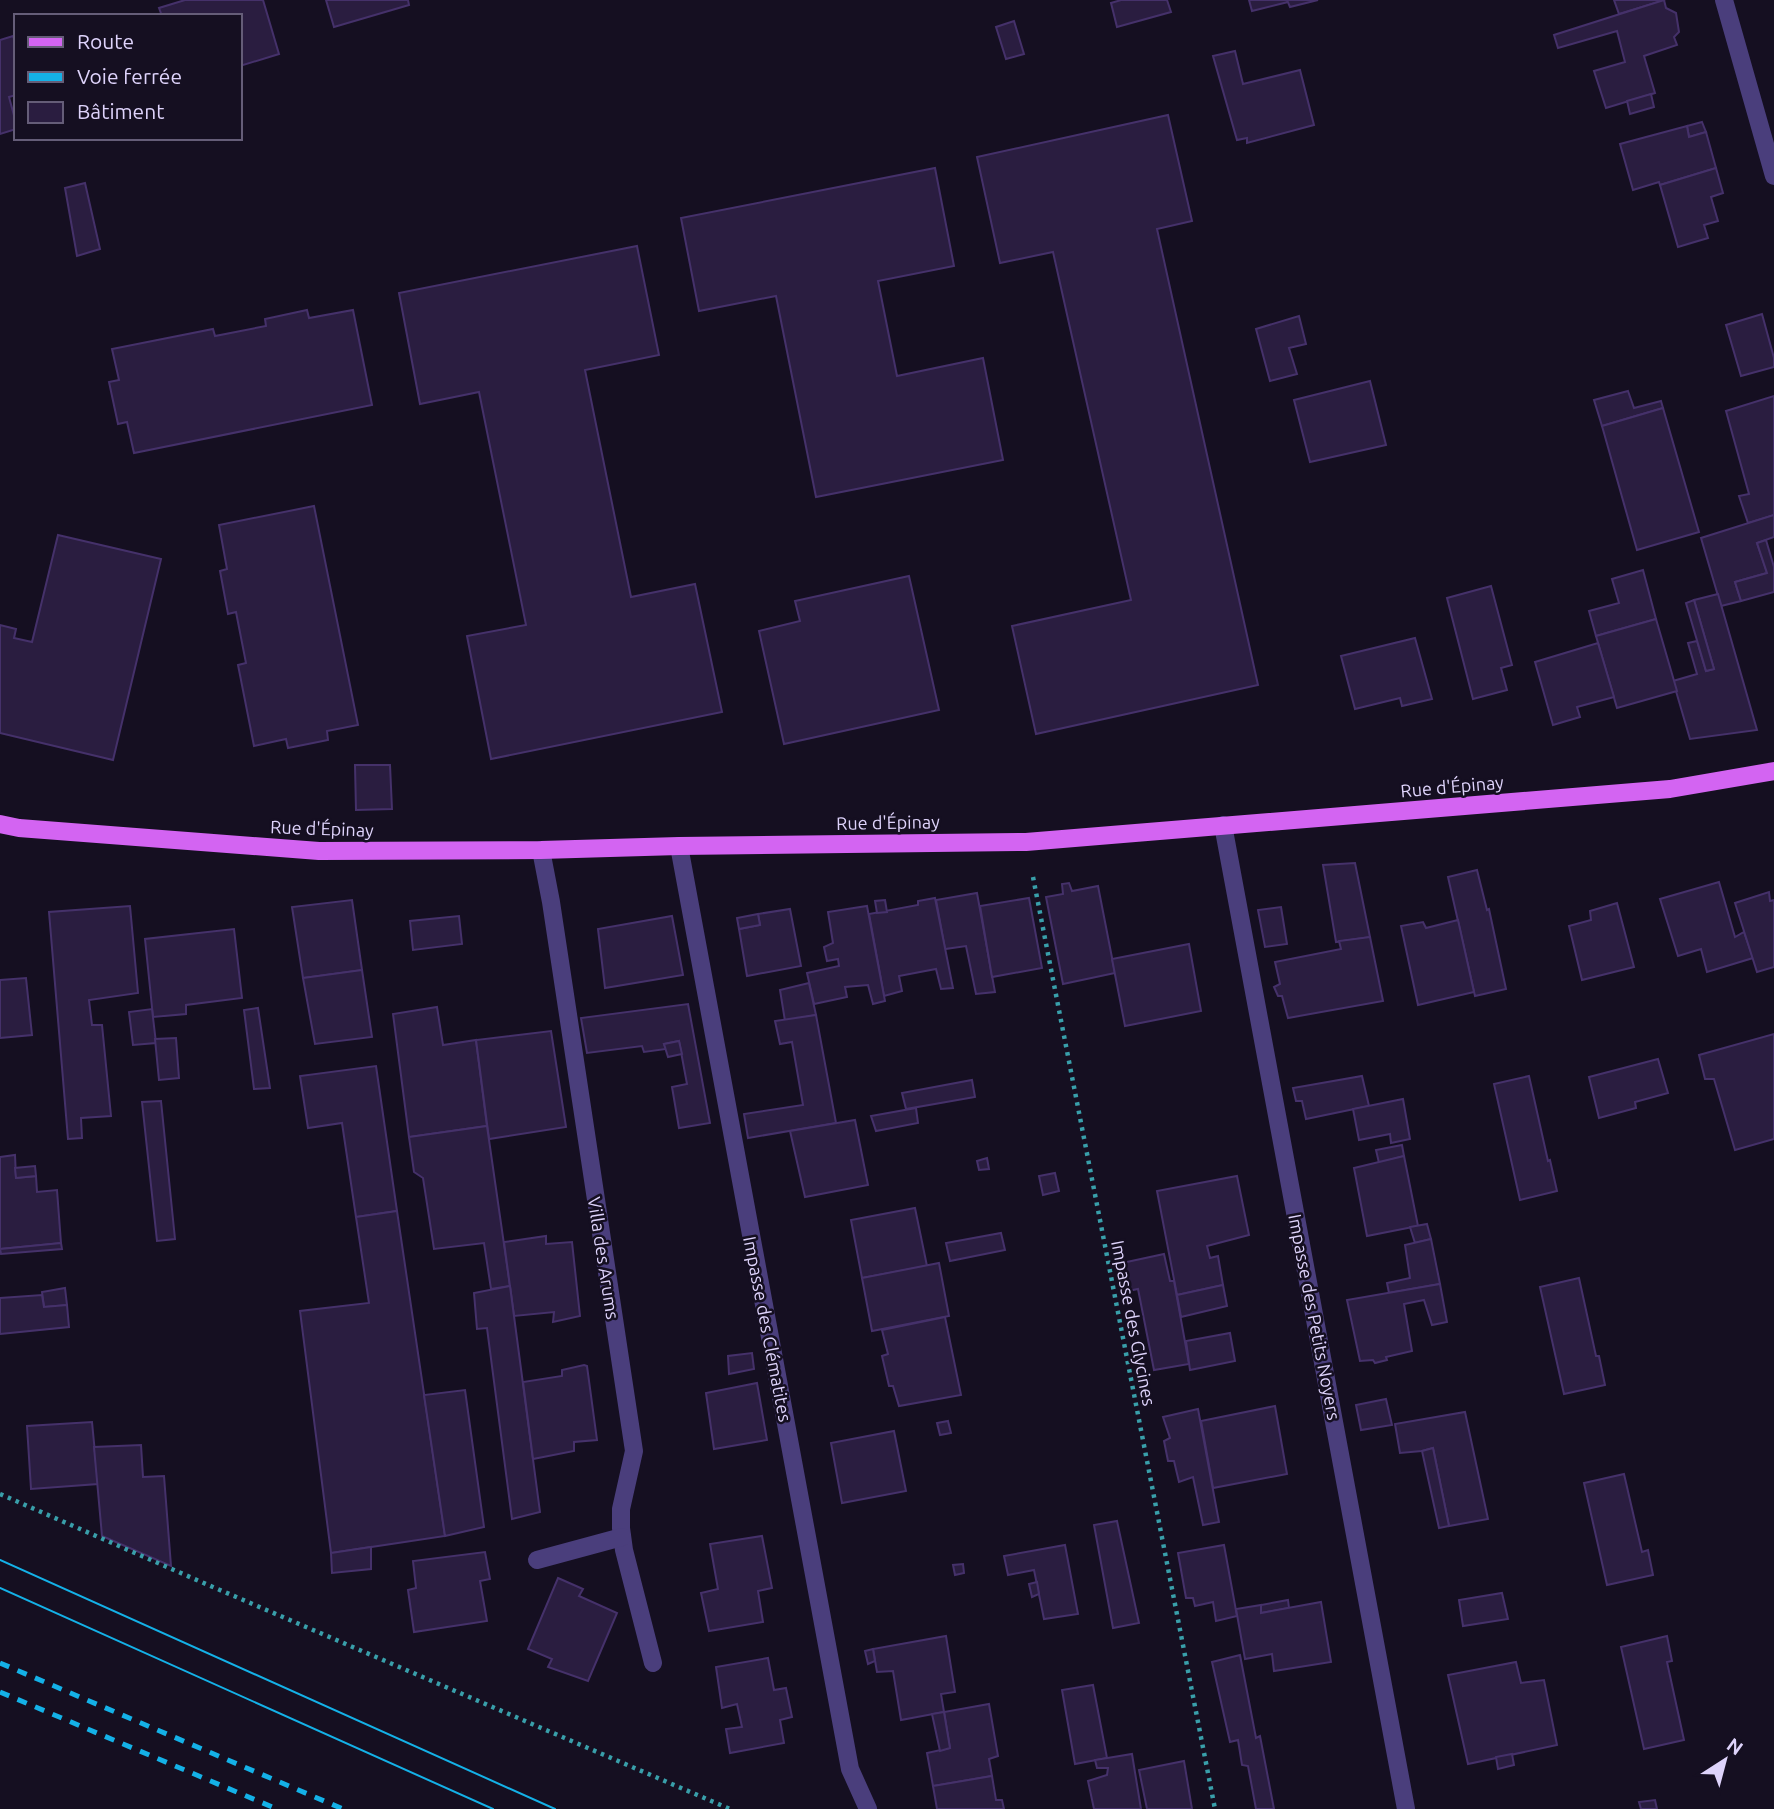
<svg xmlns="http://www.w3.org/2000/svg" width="1774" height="1809" font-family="Ubuntu,sans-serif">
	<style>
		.building { fill: #2a1d40; stroke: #45316a; stroke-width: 2 }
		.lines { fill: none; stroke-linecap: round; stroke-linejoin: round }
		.path { stroke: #399faa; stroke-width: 4.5; stroke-dasharray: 3.5 5; stroke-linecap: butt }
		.minor { stroke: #4a3e7c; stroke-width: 18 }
		.major { stroke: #d364f2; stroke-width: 18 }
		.tram { stroke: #14b1e7; stroke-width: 2 }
		.rail { stroke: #14b1e7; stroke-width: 5; stroke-dasharray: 10 9; stroke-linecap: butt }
		.labels { text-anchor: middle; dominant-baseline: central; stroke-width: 5; stroke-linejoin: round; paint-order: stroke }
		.street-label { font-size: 18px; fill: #ded3fb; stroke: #150f21 }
	</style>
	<rect width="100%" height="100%" fill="#150f21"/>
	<g class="building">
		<polygon points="185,0 263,0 279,54 240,66 240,16 162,16 159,8"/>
		<polygon points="326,0 408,0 409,5 334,27"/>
		<polygon points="1121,0 1167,0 1171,12 1117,27 1111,3"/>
		<polygon points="1249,0 1287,0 1288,2 1252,11"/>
		<polygon points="1287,0 1318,0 1290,7"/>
		<polygon points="1614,0 1665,0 1619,14"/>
		<polygon points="1664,0 1666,8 1676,13 1679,32 1674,37 1677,45 1644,56 1655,93 1606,108 1594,71 1625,62 1617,31 1558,48 1554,35"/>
		<polygon points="1014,21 1024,54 1006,59 996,27"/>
		<polygon points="13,36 16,44 16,95 9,97 16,123 16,129 0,134 0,40"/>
		<polygon points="1235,51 1243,84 1300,70 1314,125 1247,143 1247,138 1237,140 1213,56"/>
		<polygon points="1651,94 1654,107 1630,114 1627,101"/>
		<polygon points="1168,115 1192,221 1157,229 1258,685 1036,734 1012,626 1131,600 1053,252 1000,263 977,157"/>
		<polygon points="1702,122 1706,132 1689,137 1687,126"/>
		<polygon points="1687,126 1689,137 1706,132 1716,168 1660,185 1659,182 1633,190 1620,144"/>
		<polygon points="935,168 954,266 878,281 897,376 983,358 1003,460 816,497 776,296 699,311 681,218"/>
		<polygon points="1716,168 1723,193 1711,197 1718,221 1704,225 1708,238 1678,247 1660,185"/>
		<polygon points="85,183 100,249 77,256 65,188"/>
		<polygon points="637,246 659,355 585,370 631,597 695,584 722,712 491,759 467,636 526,625 479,392 420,404 399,293"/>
		<polygon points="307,310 309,318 353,310 372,405 134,453 127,422 118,424 109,382 119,380 112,349 213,329 215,336 266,326 265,319"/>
		<polygon points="1762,314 1774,358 1774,367 1741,376 1726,325"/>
		<polygon points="1299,316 1306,344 1289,348 1297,374 1270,381 1256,329"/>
		<polygon points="1370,381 1386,445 1310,462 1294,400"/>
		<polygon points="1628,391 1634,408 1661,401 1663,408 1602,426 1594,400"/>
		<polygon points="1774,396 1774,515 1748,523 1739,496 1749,494 1726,411"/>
		<polygon points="1663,408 1699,532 1637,550 1602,426"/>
		<polygon points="314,506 358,725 327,731 328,740 288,748 286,739 254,746 238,665 246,663 236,612 228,614 220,571 227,569 219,525"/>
		<polygon points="1774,515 1774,537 1757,543 1767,573 1735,582 1741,601 1721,606 1701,538"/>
		<polygon points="58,535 161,559 113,760 0,733 0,625 16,629 14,638 32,642"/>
		<polygon points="1766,540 1774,567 1774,592 1741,601 1735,582 1767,573 1757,543"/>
		<polygon points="1643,570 1656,619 1596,636 1589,611 1619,603 1612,579"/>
		<polygon points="909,576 939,710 784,744 759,631 800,621 795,601"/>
		<polygon points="1491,586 1512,665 1501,668 1507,690 1473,699 1447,598"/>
		<polygon points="1718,594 1757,730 1690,739 1673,681 1697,674 1688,643 1697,641 1706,671 1714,669 1694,600"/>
		<polygon points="1694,600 1714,669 1706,671 1686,603"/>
		<polygon points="1656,619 1677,691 1617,708 1596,636"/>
		<polygon points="1415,638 1432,699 1402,706 1400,698 1355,709 1341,656"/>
		<polygon points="1598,643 1614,697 1577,707 1580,717 1553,725 1535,662"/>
		<polygon points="355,765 390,765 392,809 356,810"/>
		<polygon points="1355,863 1370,937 1336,942 1323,865"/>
		<polygon points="1477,870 1487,910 1489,909 1506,989 1475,996 1448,877"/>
		<polygon points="1719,882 1735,937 1744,932 1753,958 1707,972 1701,949 1678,956 1660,899"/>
		<polygon points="1069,883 1072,891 1098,886 1115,973 1063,984 1046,897 1063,894 1062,884"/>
		<polygon points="1769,892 1770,901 1774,900 1774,967 1757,972 1735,903"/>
		<polygon points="977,893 995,992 976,994 966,946 945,949 936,900"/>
		<polygon points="935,898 953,988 941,989 936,969 899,976 902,991 884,996 869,914 918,905 918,901"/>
		<polygon points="1029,898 1042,968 992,977 980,906"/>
		<polygon points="352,900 362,970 303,978 292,907"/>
		<polygon points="885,900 887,912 877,913 875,901"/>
		<polygon points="1617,903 1634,967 1582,980 1569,926 1591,920 1590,911"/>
		<polygon points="130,906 138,993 89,1000 92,1025 102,1025 111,1116 81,1118 82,1138 68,1139 49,912"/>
		<polygon points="867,906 885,1001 873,1004 868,985 845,987 847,997 814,1004 807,973 839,966 838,959 827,961 824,947 833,943 828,912"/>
		<polygon points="1281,907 1287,944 1265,947 1258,910"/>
		<polygon points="790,909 801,966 747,976 739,929 760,925 758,914"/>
		<polygon points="758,914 760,925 739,929 737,918"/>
		<polygon points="459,916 462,944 413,950 410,921"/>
		<polygon points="672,916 683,975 605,988 598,929"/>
		<polygon points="1458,920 1474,992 1418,1005 1401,926 1423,922 1426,928"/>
		<polygon points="234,929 242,998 186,1005 186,1014 153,1017 145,939"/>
		<polygon points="1370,937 1383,1001 1288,1018 1282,996 1278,996 1274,987 1280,984 1275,962 1341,949 1339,941"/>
		<polygon points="1189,944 1201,1011 1125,1026 1112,959"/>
		<polygon points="362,970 372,1037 315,1044 303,978"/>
		<polygon points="26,978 32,1035 0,1038 0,980"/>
		<polygon points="809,983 816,1015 785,1021 780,990"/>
		<polygon points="688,1004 710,1123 679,1128 672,1087 687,1084 679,1041 664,1044 666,1049 644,1052 642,1046 587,1053 581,1018"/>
		<polygon points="437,1007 443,1045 476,1040 487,1126 409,1137 393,1014"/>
		<polygon points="258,1008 270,1088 254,1089 244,1010"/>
		<polygon points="152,1009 156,1043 133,1045 129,1012"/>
		<polygon points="816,1015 836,1123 748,1138 744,1114 803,1105 792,1042 780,1044 775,1021"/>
		<polygon points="551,1031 566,1127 489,1139 476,1040"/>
		<polygon points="1774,1034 1774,1139 1735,1150 1714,1079 1705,1079 1699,1055"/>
		<polygon points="176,1038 179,1078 159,1080 155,1039"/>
		<polygon points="679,1041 682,1054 668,1057 664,1044"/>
		<polygon points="1658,1059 1668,1093 1635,1102 1636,1108 1599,1118 1589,1077"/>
		<polygon points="376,1066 397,1211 356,1217 342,1123 308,1128 300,1076"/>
		<polygon points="1362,1076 1369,1106 1306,1119 1302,1101 1296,1101 1293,1088"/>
		<polygon points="1529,1076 1548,1161 1550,1160 1557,1191 1520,1200 1494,1084"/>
		<polygon points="972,1080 975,1097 906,1109 902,1093"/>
		<polygon points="1403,1099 1410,1139 1391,1143 1390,1134 1359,1140 1353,1109"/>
		<polygon points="161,1101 175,1239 157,1241 142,1102"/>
		<polygon points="916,1108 918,1123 876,1131 871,1116"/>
		<polygon points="855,1120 868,1185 805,1197 790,1131"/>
		<polygon points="487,1126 510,1286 491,1289 484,1243 434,1249 423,1178 414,1172 409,1137"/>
		<polygon points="1402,1145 1404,1156 1379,1163 1376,1150"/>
		<polygon points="15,1155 16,1178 36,1176 37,1192 57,1190 61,1243 0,1249 0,1157"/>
		<polygon points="1404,1156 1418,1226 1367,1236 1354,1168"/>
		<polygon points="987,1158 989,1169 979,1170 977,1161"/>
		<polygon points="35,1166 36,1176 16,1178 15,1168"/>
		<polygon points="1055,1173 1059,1191 1043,1195 1039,1176"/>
		<polygon points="1237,1176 1249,1235 1207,1246 1210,1258 1218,1256 1223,1285 1177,1295 1157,1191"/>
		<polygon points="915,1208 927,1266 862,1278 851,1220"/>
		<polygon points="397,1211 445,1536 331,1553 300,1311 369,1303 356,1217"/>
		<polygon points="1427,1224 1431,1239 1415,1243 1410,1227"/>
		<polygon points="1001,1233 1005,1250 950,1261 946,1243"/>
		<polygon points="546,1236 546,1244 572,1242 580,1316 553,1322 554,1312 514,1316 504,1242"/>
		<polygon points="1431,1239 1440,1284 1389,1293 1387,1283 1410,1278 1405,1245"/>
		<polygon points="61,1243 62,1249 1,1254 0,1249"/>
		<polygon points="1164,1254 1170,1281 1174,1281 1189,1364 1154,1370 1138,1289 1128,1291 1122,1263"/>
		<polygon points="939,1263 949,1316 872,1331 862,1278"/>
		<polygon points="1579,1278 1596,1356 1599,1356 1605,1385 1564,1394 1540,1287"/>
		<polygon points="1440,1284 1447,1322 1432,1325 1424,1300 1404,1304 1412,1351 1386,1357 1387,1360 1375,1363 1373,1360 1360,1361 1347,1300"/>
		<polygon points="1223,1285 1227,1306 1181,1317 1177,1295"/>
		<polygon points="510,1286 540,1512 512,1519 487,1328 477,1329 474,1293"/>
		<polygon points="65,1288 67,1305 44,1307 42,1292"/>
		<polygon points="42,1295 44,1307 67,1305 69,1327 0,1334 0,1298"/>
		<polygon points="945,1317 961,1395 899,1406 893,1386 889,1386 882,1356 888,1354 882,1330"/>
		<polygon points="1230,1333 1235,1361 1190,1370 1186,1341"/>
		<polygon points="752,1353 754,1369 729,1374 728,1356"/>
		<polygon points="584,1365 587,1366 597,1440 574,1442 574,1451 533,1459 523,1382 562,1376 562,1370"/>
		<polygon points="757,1383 767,1440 714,1449 706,1393"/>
		<polygon points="465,1390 484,1527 445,1536 424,1395"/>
		<polygon points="1386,1399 1392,1425 1361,1430 1356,1405"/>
		<polygon points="1275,1406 1287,1474 1213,1488 1201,1421"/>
		<polygon points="1198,1409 1219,1522 1203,1525 1193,1477 1179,1482 1174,1461 1168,1461 1164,1441 1170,1438 1163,1417"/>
		<polygon points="1465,1412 1488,1519 1449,1526 1433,1448 1422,1451 1400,1453 1395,1424"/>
		<polygon points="948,1421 951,1433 940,1435 937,1423"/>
		<polygon points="92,1422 98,1484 31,1489 27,1426"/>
		<polygon points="894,1431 906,1491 842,1503 831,1443"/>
		<polygon points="141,1445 143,1477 164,1476 171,1566 102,1536 94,1447"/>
		<polygon points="1433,1448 1449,1526 1439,1528 1422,1451"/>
		<polygon points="1624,1474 1642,1552 1648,1550 1653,1575 1607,1585 1584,1483"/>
		<polygon points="1117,1521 1139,1623 1113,1628 1094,1525"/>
		<polygon points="762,1536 772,1588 758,1591 763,1622 709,1631 701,1593 718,1589 710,1544"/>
		<polygon points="1065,1545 1078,1614 1044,1619 1034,1570 1008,1575 1004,1556"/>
		<polygon points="1224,1545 1237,1616 1216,1621 1213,1602 1195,1606 1193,1598 1186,1598 1178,1553"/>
		<polygon points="371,1547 371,1569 332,1573 331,1553"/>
		<polygon points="485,1552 490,1579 480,1581 487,1621 414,1632 408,1590 416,1588 413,1561"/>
		<polygon points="963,1564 964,1573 955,1575 953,1565"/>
		<polygon points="558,1578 583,1589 579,1596 617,1613 588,1681 548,1667 552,1659 528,1649"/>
		<polygon points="1037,1582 1039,1594 1032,1597 1029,1584"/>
		<polygon points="1502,1593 1508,1619 1463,1626 1459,1600"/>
		<polygon points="1288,1600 1289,1608 1261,1613 1261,1605"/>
		<polygon points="1321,1602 1331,1662 1274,1671 1272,1654 1245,1659 1236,1609 1261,1605 1261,1613"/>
		<polygon points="946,1636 955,1692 941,1694 944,1712 901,1720 893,1671 877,1672 873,1649"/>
		<polygon points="1667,1636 1672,1661 1667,1662 1684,1740 1644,1749 1621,1647"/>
		<polygon points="873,1649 875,1661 868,1664 865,1651"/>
		<polygon points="1240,1655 1256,1738 1260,1736 1274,1809 1256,1809 1248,1766 1242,1765 1238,1740 1230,1742 1212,1662"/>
		<polygon points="768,1658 774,1690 786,1688 792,1717 780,1720 784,1743 730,1753 726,1729 742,1727 737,1704 722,1708 716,1667"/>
		<polygon points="1516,1662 1521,1683 1544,1680 1557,1745 1468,1764 1448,1675"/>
		<polygon points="1093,1685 1107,1758 1075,1764 1062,1690"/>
		<polygon points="989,1704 998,1756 989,1759 992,1776 933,1786 927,1753 950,1748 944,1712"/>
		<polygon points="944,1712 950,1748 940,1751 932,1714"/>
		<polygon points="1132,1754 1141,1809 1094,1809 1088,1781 1107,1775 1108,1768 1097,1768 1095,1760"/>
		<polygon points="1512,1754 1514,1765 1498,1769 1496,1757"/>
		<polygon points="1184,1761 1192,1809 1147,1809 1139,1770"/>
		<polygon points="992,1776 996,1800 1002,1800 1004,1809 937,1809 933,1786"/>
		<polygon points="1655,1800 1657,1809 1641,1809 1639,1802"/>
	</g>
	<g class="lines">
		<g class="path">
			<polyline points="1033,877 1215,1809"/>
			<polyline points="0,1494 206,1584 730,1809"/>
		</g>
		<g class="minor">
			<polyline points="1724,0 1774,176"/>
			<polyline points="1223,825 1406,1809"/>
			<polyline points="679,846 850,1769 868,1809"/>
			<polyline points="541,850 551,902 634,1451 621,1509 621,1528 624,1550 653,1663"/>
			<polyline points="537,1560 622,1537"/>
		</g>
		<polyline class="major" points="0,824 19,828 319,851 541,850 679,846 1026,842 1670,789 1774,771"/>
		<g class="tram">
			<polyline points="0,1560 555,1809"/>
			<polyline points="0,1588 493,1809"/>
		</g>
		<g class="rail">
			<polyline points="0,1663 343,1809"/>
			<polyline points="0,1692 277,1809"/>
		</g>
	</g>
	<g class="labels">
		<g class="street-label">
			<text transform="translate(1452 786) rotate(-5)">Rue d'Épinay</text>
			<text transform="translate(888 822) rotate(-1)">Rue d'Épinay</text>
			<text transform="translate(322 828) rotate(2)">Rue d'Épinay</text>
			<text transform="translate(604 1258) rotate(81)">Villa des Arums</text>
			<text transform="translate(1315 1317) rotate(79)">Impasse des Petits Noyers</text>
			<text transform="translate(1134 1323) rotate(79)">Impasse des Glycines</text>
			<text transform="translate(768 1329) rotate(79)">Impasse des Clématites</text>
		</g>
	</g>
	<rect x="14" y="14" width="228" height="126" fill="#150f21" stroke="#655d78" stroke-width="2"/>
	<rect x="28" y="37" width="35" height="10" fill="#d364f2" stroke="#655d78" stroke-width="2"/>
	<text x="77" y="49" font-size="21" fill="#ded3fb">Route</text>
	<rect x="28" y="72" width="35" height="10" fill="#14b1e7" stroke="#655d78" stroke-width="2"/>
	<text x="77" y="84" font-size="21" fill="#ded3fb">Voie ferrée</text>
	<rect x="28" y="102" width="35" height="21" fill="#2a1d40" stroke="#655d78" stroke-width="2"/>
	<text x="77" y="119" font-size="21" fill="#ded3fb">Bâtiment</text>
	<g transform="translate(1725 1760) rotate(36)" stroke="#150f21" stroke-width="5" paint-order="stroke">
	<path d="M0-5L12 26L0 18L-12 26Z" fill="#ded3fb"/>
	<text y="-10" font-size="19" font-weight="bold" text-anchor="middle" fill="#ded3fb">N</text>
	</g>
</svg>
